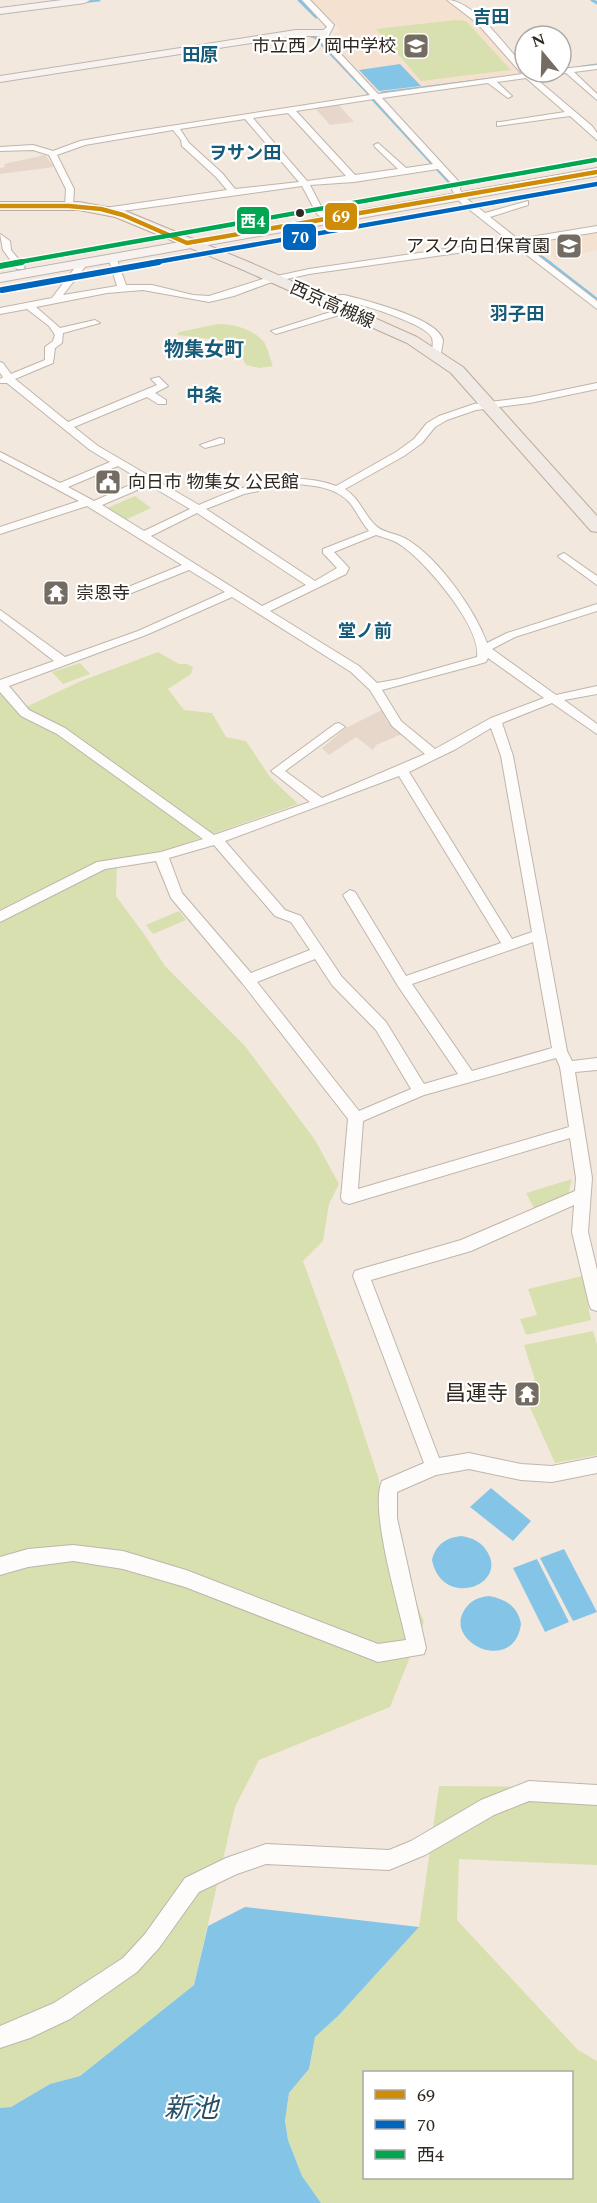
<svg xmlns="http://www.w3.org/2000/svg" width="597" height="2203" font-family="Spectral,'Noto Sans JP',serif">
	<style>
		.industrial { fill: #e6d7ca }
		.built { fill: #f5e1cf }
		.green { fill: #d9e0af; fill-rule: evenodd }
		.water { fill: #84c5e7 }
		.lines { fill: none; stroke-linecap: round; stroke-linejoin: round }
		.stream-far1 { stroke: #84c5e7; stroke-width: 3 }
		.stream { stroke: #84c5e7; stroke-width: 4 }
		.street-casing { stroke: #beb5ad; stroke-width: 2 }
		.secondary-casing { stroke: #beb5ad; stroke-width: 2 }
		.primary-casing { stroke: #bcab9d; stroke-width: 2 }
		.street { fill: #fdfcfa; fill-rule: evenodd }
		.secondary { fill: #f7f2ef; fill-rule: evenodd }
		.primary { fill: #f1e9e3; fill-rule: evenodd }
		.bus-1-casing { stroke: #fff; stroke-width: 7 }
		.bus-2-far1-casing { stroke: #fff; stroke-width: 7 }
		.bus-2-casing { stroke: #fff; stroke-width: 9 }
		.bus-3-far1-casing { stroke: #fff; stroke-width: 7 }
		.bus-3-casing { stroke: #fff; stroke-width: 9 }
		.bus-1 { stroke: #cf8d07; stroke-width: 4.5 }
		.bus-2-far1 { stroke: #0065bd; stroke-width: 4.5 }
		.bus-2 { stroke: #0065bd; stroke-width: 6 }
		.bus-3-far1 { stroke: #00a651; stroke-width: 4.5 }
		.bus-3 { stroke: #00a651; stroke-width: 6 }
		.bus-dot { fill: #302921; stroke: #fff; stroke-width: 2 }
		.labels { text-anchor: middle; dominant-baseline: central; stroke-width: 4.5; stroke-linejoin: round; paint-order: stroke }
		.far-neighbourhood-label { font-size: 18px; font-weight: bold; fill: #175b78; stroke: #fff }
		.far-poi-label { font-size: 18px; fill: #302921; stroke: #fff; text-anchor: end }
		.far-street-label { font-size: 18px; fill: #302921; stroke: #fff }
		.far-quarter-label { font-size: 20px; font-weight: bold; fill: #175b78; stroke: #fff }
		.poi-label { font-size: 21px; fill: #302921; stroke: #fff; text-anchor: end }
		.near-water-label { font-size: 27px; font-style: italic; fill: #285167; stroke: #fff }
		.line-badge { stroke: #fff; stroke-width: 2 }
		.badge-label { font-size: 16px; text-anchor: middle; font-weight: bold; fill: #fff }
	</style>
	<rect width="100%" height="100%" fill="#f3e8dd"/>
	<g class="industrial">
		<polygon points="339,105 354,122 330,125 315,108"/>
		<polygon points="45,155 54,167 0,174 0,168 5,167 4,164"/>
		<polygon points="382,710 387,721 402,734 376,745 373,750 356,737 329,755 322,748 346,728"/>
	</g>
	<g class="built">
		<polygon points="310,0 448,0 473,19 522,75 379,93 330,40 328,37 340,30"/>
		<polygon points="597,232 597,250 556,260 537,243"/>
	</g>
	<g class="green">
		<polygon points="455,20 466,21 511,70 421,81 376,29"/>
		<path d="M 218,324 C 234,324 253,329 264,342 C 268,348 270,359 273,366 L 260,368 L 246,365 L 235,342 L 177,335 L 179,332 Z"/>
		<polygon points="135,496 151,508 125,520 107,508"/>
		<polygon points="158,652 179,664 187,664 193,667 191,674 168,689 184,710 212,713 226,737 246,741 270,777 298,804 158,853 117,864 116,896 144,934 165,966 245,1046 315,1140 339,1184 329,1204 323,1241 303,1261 347,1382 379,1480 380,1517 424,1622 390,1707 259,1760 235,1807 194,1985 80,2076 50,2084 11,2107 0,2108 0,688 28,706 81,681"/>
		<polygon points="80,663 90,674 63,684 52,672"/>
		<polygon points="179,911 186,920 153,934 146,925"/>
		<polygon points="572,1179 568,1195 535,1210 526,1193"/>
		<polygon points="582,1276 591,1320 526,1335 520,1319 537,1315 528,1289"/>
		<polygon points="593,1331 597,1344 597,1455 555,1463 520,1385 535,1380 524,1345"/>
		<path d="M 439,1786 L 597,1787 L 597,1865 L 459,1859 L 457,1920 L 578,2050 L 597,2061 L 597,2203 L 321,2203 L 302,2176 L 288,2140 L 285,2121 L 289,2093 L 309,2069 L 315,2037 L 338,2016 L 419,1927 ZM 364,2072 L 572,2072 L 572,2178 L 364,2178 Z"/>
	</g>
	<g class="water">
		<polygon points="400,64 421,86 379,91 359,70"/>
		<polygon points="491,1488 531,1521 513,1541 470,1507"/>
		<path d="M 461,1536 C 473,1538 482,1542 488,1553 C 507,1586 442,1609 432,1560 C 436,1544 446,1538 461,1536 Z"/>
		<polygon points="564,1549 597,1612 573,1621 540,1558"/>
		<polygon points="537,1559 569,1622 545,1632 513,1568"/>
		<path d="M 489,1596 C 506,1599 518,1607 521,1624 C 514,1676 442,1642 465,1609 C 471,1600 479,1597 489,1596 Z"/>
		<polygon points="245,1907 419,1927 338,2016 315,2037 309,2069 289,2093 285,2121 288,2140 302,2176 321,2203 0,2203 0,2108 11,2107 50,2084 80,2076 194,1985 208,1926"/>
	</g>
	<g class="lines">
		<g class="stream-far1">
			<polyline points="299,0 316,17"/>
			<polyline points="592,0 597,3"/>
			<polyline points="81,2 99,0"/>
			<polyline points="307,35 315,37 369,94"/>
			<polyline points="582,67 597,65"/>
			<polyline points="382,93 492,79"/>
			<polyline points="368,94 451,184"/>
			<polyline points="526,245 550,263"/>
		</g>
		<polyline class="stream" points="548,262 597,300"/>
		<defs>
			<g id="street">
				<path d="M 302,0 L 310,0 L 334,25 L 327,39 L 378,94 L 522,74 L 477,23 L 447,0 C 474,0 508,49 525,68 L 525,72 L 561,72 L 561,69 L 597,65 L 597,69 L 574,72 L 597,94 L 597,100 L 566,73 L 534,77 L 592,126 L 597,133 L 597,140 L 570,116 L 497,126 L 497,122 L 500,122 L 565,112 L 526,78 L 497,82 L 512,96 L 508,98 L 488,83 L 382,98 L 461,184 L 460,190 L 467,199 L 485,213 L 528,201 L 528,205 L 490,217 L 518,239 L 597,226 L 597,232 L 523,244 L 597,301 L 597,309 L 514,245 L 309,274 L 269,283 L 234,296 L 209,302 L 143,290 L 107,293 L 36,307 L 60,328 L 95,320 L 100,323 L 63,333 L 62,343 L 55,348 L 53,363 L 15,379 L 68,422 L 157,385 L 151,379 L 159,377 L 168,386 L 155,393 L 166,400 L 166,404 L 158,404 L 147,397 L 74,427 L 98,446 L 199,505 C 242,485 290,469 336,486 L 396,452 L 414,439 L 427,423 L 439,416 L 474,404 L 530,397 L 597,383 L 597,389 L 530,403 L 476,410 L 447,420 L 435,427 L 422,443 L 404,456 L 345,489 C 360,499 363,513 375,525 C 384,534 398,533 408,540 C 439,559 475,610 487,643 L 507,633 L 597,604 L 597,611 L 515,637 L 492,649 L 556,695 L 597,686 L 597,694 L 564,700 L 597,724 L 597,734 L 552,703 L 502,723 L 513,756 L 567,1051 L 572,1061 L 597,1058 L 597,1070 L 575,1072 L 592,1178 L 588,1232 L 597,1270 L 597,1311 L 591,1309 L 589,1304 L 572,1232 L 574,1205 L 471,1251 L 371,1280 L 439,1458 L 469,1453 L 521,1464 L 552,1466 L 597,1457 L 597,1473 L 552,1482 L 521,1480 L 469,1469 L 436,1475 L 397,1492 L 397,1518 L 426,1648 L 424,1654 L 378,1662 L 185,1587 L 123,1569 L 73,1561 L 28,1567 L 0,1575 L 0,1557 L 28,1549 L 73,1545 L 123,1551 L 186,1570 L 378,1644 L 406,1640 C 399,1607 369,1509 382,1481 L 424,1463 L 353,1276 L 355,1271 L 361,1269 L 461,1240 L 575,1191 L 576,1178 L 570,1138 L 349,1204 L 343,1202 L 341,1198 L 348,1119 L 243,984 L 171,898 L 156,861 L 105,869 L 0,922 L 0,911 L 97,862 L 161,852 L 203,839 L 57,734 L 21,716 L 0,692 L 0,680 L 54,661 L 0,619 L 0,610 L 65,657 L 138,631 L 225,592 L 189,570 L 124,596 L 116,596 L 116,592 L 182,565 L 87,506 L 0,534 L 0,527 L 79,501 L 0,459 L 0,452 L 60,483 L 110,462 L 90,450 L 7,383 L 0,383 L 0,379 L 3,377 L 0,373 L 0,362 L 3,363 L 11,374 L 45,360 L 45,347 L 53,341 L 55,335 L 49,326 L 27,309 L 0,314 L 0,308 L 52,298 L 80,261 L 83,260 L 88,263 L 63,295 L 117,286 L 108,257 L 112,254 L 116,257 L 126,285 L 152,285 L 193,295 L 209,296 L 263,279 L 309,269 L 508,240 L 461,203 L 452,190 L 454,186 L 438,169 L 354,182 L 310,185 L 325,214 L 321,217 L 317,214 L 302,186 L 108,213 L 104,210 L 105,208 L 227,190 L 216,177 L 182,146 L 181,140 L 173,130 L 85,145 L 57,155 L 74,189 L 73,206 L 69,209 L 65,206 L 66,189 L 49,155 L 33,150 L 0,151 L 0,147 L 33,145 L 53,151 L 80,141 L 125,133 L 370,95 L 320,41 L 320,33 L 327,27 ZM 374,99 L 433,164 L 406,168 L 378,143 L 374,145 L 375,147 L 398,169 L 355,175 L 296,111 ZM 288,113 L 346,176 L 307,181 L 253,118 ZM 245,119 L 299,182 L 235,189 L 222,173 L 189,143 L 180,129 ZM 118,466 L 141,480 L 94,501 L 68,487 ZM 293,484 C 313,485 336,487 350,503 C 357,512 361,522 369,531 L 323,549 L 323,553 L 337,568 L 315,581 L 206,509 L 244,494 ZM 149,485 L 190,509 L 144,531 L 102,505 ZM 197,513 L 306,585 L 262,606 L 151,536 ZM 376,535 C 385,538 395,540 402,546 C 426,562 482,628 477,657 L 399,679 L 377,683 L 359,666 L 270,611 L 346,574 L 349,568 L 334,552 ZM 232,597 L 351,672 L 370,690 L 392,726 L 425,754 L 322,798 L 285,771 L 345,727 L 339,723 L 335,724 L 271,771 L 310,802 L 214,835 L 65,728 L 29,710 L 9,686 L 146,635 ZM 488,658 L 544,698 L 491,718 L 435,749 L 401,721 L 382,690 L 476,665 L 486,662 ZM 491,728 L 501,756 L 532,932 L 512,939 L 409,772 L 456,749 ZM 399,776 L 501,943 L 406,976 L 355,892 L 350,890 L 343,895 L 398,986 L 458,1074 L 424,1084 L 386,1022 L 342,977 L 301,916 L 285,910 L 225,841 ZM 214,845 L 275,916 L 291,922 L 310,950 L 251,973 L 182,893 L 169,858 ZM 533,942 L 552,1048 L 472,1071 L 412,984 ZM 315,959 L 332,985 L 376,1030 L 411,1089 L 359,1111 L 257,982 ZM 556,1058 L 560,1067 L 569,1127 L 358,1189 L 363,1121 L 424,1095 Z"/>
				<polygon points="0,234 10,241 11,250 25,267 23,269 17,269 3,250"/>
				<path d="M 344,295 C 364,300 438,318 443,340 C 443,344 441,350 441,354 L 433,356 C 431,351 434,344 432,338 C 427,324 359,303 344,301 C 333,299 321,305 312,299 L 317,296 Z"/>
				<polygon points="343,308 348,311 346,313 276,334 271,331"/>
				<polygon points="220,438 224,439 224,443 205,448 200,445"/>
				<polygon points="564,553 597,576 597,585 560,558 558,556"/>
				<polygon points="529,1781 597,1785 597,1805 529,1801 494,1815 425,1855 389,1870 266,1864 237,1874 199,1892 159,1948 137,1972 70,2019 30,2038 0,2048 0,2026 54,2003 123,1958 145,1934 185,1878 226,1858 266,1844 389,1850 411,1841 481,1800"/>
			</g>
			<g id="secondary">
				<polygon points="62,0 90,0 85,3 0,14 0,8"/>
				<polygon points="296,30 324,30 329,33 324,36 296,36 0,82 0,76"/>
				<polygon points="597,168 597,176 0,282 0,274"/>
			</g>
			<polygon id="primary" points="0,202 79,202 123,210 251,263 417,337 463,367 597,516 597,532 591,531 451,373 407,343 241,269 115,217 79,210 0,210"/>
		</defs>
		<use href="#street" class="street-casing"/>
		<use href="#secondary" class="secondary-casing"/>
		<use href="#primary" class="primary-casing"/>
		<use href="#street" class="street"/>
		<use href="#secondary" class="secondary"/>
		<use href="#primary" class="primary"/>
		<defs>
			<polyline id="bus-1" points="0,206 69,206 101,209 123,215 187,243 597,172"/>
			<polyline id="bus-2-far1" points="151,263 597,184"/>
			<polyline id="bus-2" points="2,290 159,262"/>
			<polyline id="bus-3-far1" points="14,263 595,160"/>
			<polyline id="bus-3" points="0,266 22,262"/>
		</defs>
		<use href="#bus-1" class="bus-1-casing"/>
		<use href="#bus-2-far1" class="bus-2-far1-casing"/>
		<use href="#bus-2" class="bus-2-casing"/>
		<use href="#bus-3-far1" class="bus-3-far1-casing"/>
		<use href="#bus-3" class="bus-3-casing"/>
		<use href="#bus-1" class="bus-1"/>
		<use href="#bus-2-far1" class="bus-2-far1"/>
		<use href="#bus-2" class="bus-2"/>
		<use href="#bus-3-far1" class="bus-3-far1"/>
		<use href="#bus-3" class="bus-3"/>
	</g>
	<defs>
		<symbol id="school-square" viewBox="-11 -11 22 22"><rect x="-9" y="-9" width="18" height="18" rx="4" fill="#746c63" stroke="#fff"/><path d="M0-5L7-2L0 1L-7-2ZM-4 1L0 2.5L4 1V4Q0 6-4 4Z" fill="#fff"/></symbol>
		<symbol id="civic-square" viewBox="-11 -11 22 22"><rect x="-9" y="-9" width="18" height="18" rx="4" fill="#746c63" stroke="#fff"/><path d="M-.6-6.5H3V-4.5H.6V-3L4-1V1h2V6H-6V1h2V-1L-.6-3ZM-1.2 2.5V6h2.4V2.5Z" fill="#fff"/></symbol>
		<symbol id="temple-square" viewBox="-11 -11 22 22"><rect x="-9" y="-9" width="18" height="18" rx="4" fill="#746c63" stroke="#fff"/><path d="M0-6L5-2H3V0L6.5 2.5H4V6H1.5V3h-3V6H-4V2.5H-6.5L-3 0V-2H-5Z" fill="#fff"/></symbol>
	</defs>
	<g fill-rule="evenodd">
		<use href="#school-square" x="401" y="31" width="30" height="30"/>
		<use href="#school-square" x="554" y="231" width="30" height="30"/>
		<use href="#civic-square" x="93" y="467" width="30" height="30"/>
		<use href="#temple-square" x="41" y="578" width="30" height="30"/>
		<use href="#temple-square" x="512" y="1379" width="30" height="30"/>
	</g>
	<circle class="bus-dot" cx="300" cy="213" r="5"/>
	<g class="labels">
		<g class="far-neighbourhood-label">
			<text x="491" y="17">吉田</text>
			<text x="200" y="55">田原</text>
			<text x="245" y="153">ヲサン田</text>
			<text x="517" y="314">羽子田</text>
			<text x="204" y="395">中条</text>
			<text x="365" y="631">堂ノ前</text>
		</g>
		<g class="far-poi-label">
			<text x="396" y="46">市立西ノ岡中学校</text>
			<text x="550" y="246">アスク向日保育園</text>
			<text x="128" y="482" text-anchor="start">向日市 物集女 公民館</text>
			<text x="76" y="593" text-anchor="start">崇恩寺</text>
		</g>
		<g class="far-street-label">
			<text transform="translate(332 305) rotate(24)">西京高槻線</text>
		</g>
		<g class="far-quarter-label">
			<text x="204" y="350">物集女町</text>
		</g>
		<g class="poi-label">
			<text x="508" y="1394">昌運寺</text>
		</g>
		<g class="near-water-label">
			<text x="191" y="2109">新池</text>
		</g>
	</g>
	<g class="line-badge">
		<rect x="324" y="202" width="34" height="29" rx="6" fill="#cf8d07"/>
		<rect x="236" y="206" width="34" height="29" rx="6" fill="#00a651"/>
		<rect x="282" y="223" width="35" height="28" rx="6" fill="#0065bd"/>
	</g>
	<g class="badge-label">
		<text x="341" y="222">69</text>
		<text x="253" y="227">西4</text>
		<text x="300" y="243">70</text>
	</g>
	<rect x="363" y="2071" width="210" height="108" fill="#ffffff" stroke="#aca9a6" stroke-width="1.5"/>
	<rect x="375" y="2090" width="30" height="9" fill="#cf8d07" stroke="#aca9a6" stroke-width="1.5"/>
	<text x="417" y="2101" font-size="18" fill="#302921">69</text>
	<rect x="375" y="2120" width="30" height="9" fill="#0065bd" stroke="#aca9a6" stroke-width="1.5"/>
	<text x="417" y="2131" font-size="18" fill="#302921">70</text>
	<rect x="375" y="2150" width="30" height="9" fill="#00a651" stroke="#aca9a6" stroke-width="1.5"/>
	<text x="417" y="2161" font-size="18" fill="#302921">西4</text>
	<g transform="translate(543 54) rotate(341)"><circle r="28" fill="#ffffff" stroke="#aca9a6" stroke-width="1.5"/>
	<path d="M0-4.5L10 22L0 15L-10 22Z" fill="#746c63"/>
	<text y="-9" font-size="16" font-weight="bold" text-anchor="middle" fill="#302921">N</text>
	</g>
</svg>
